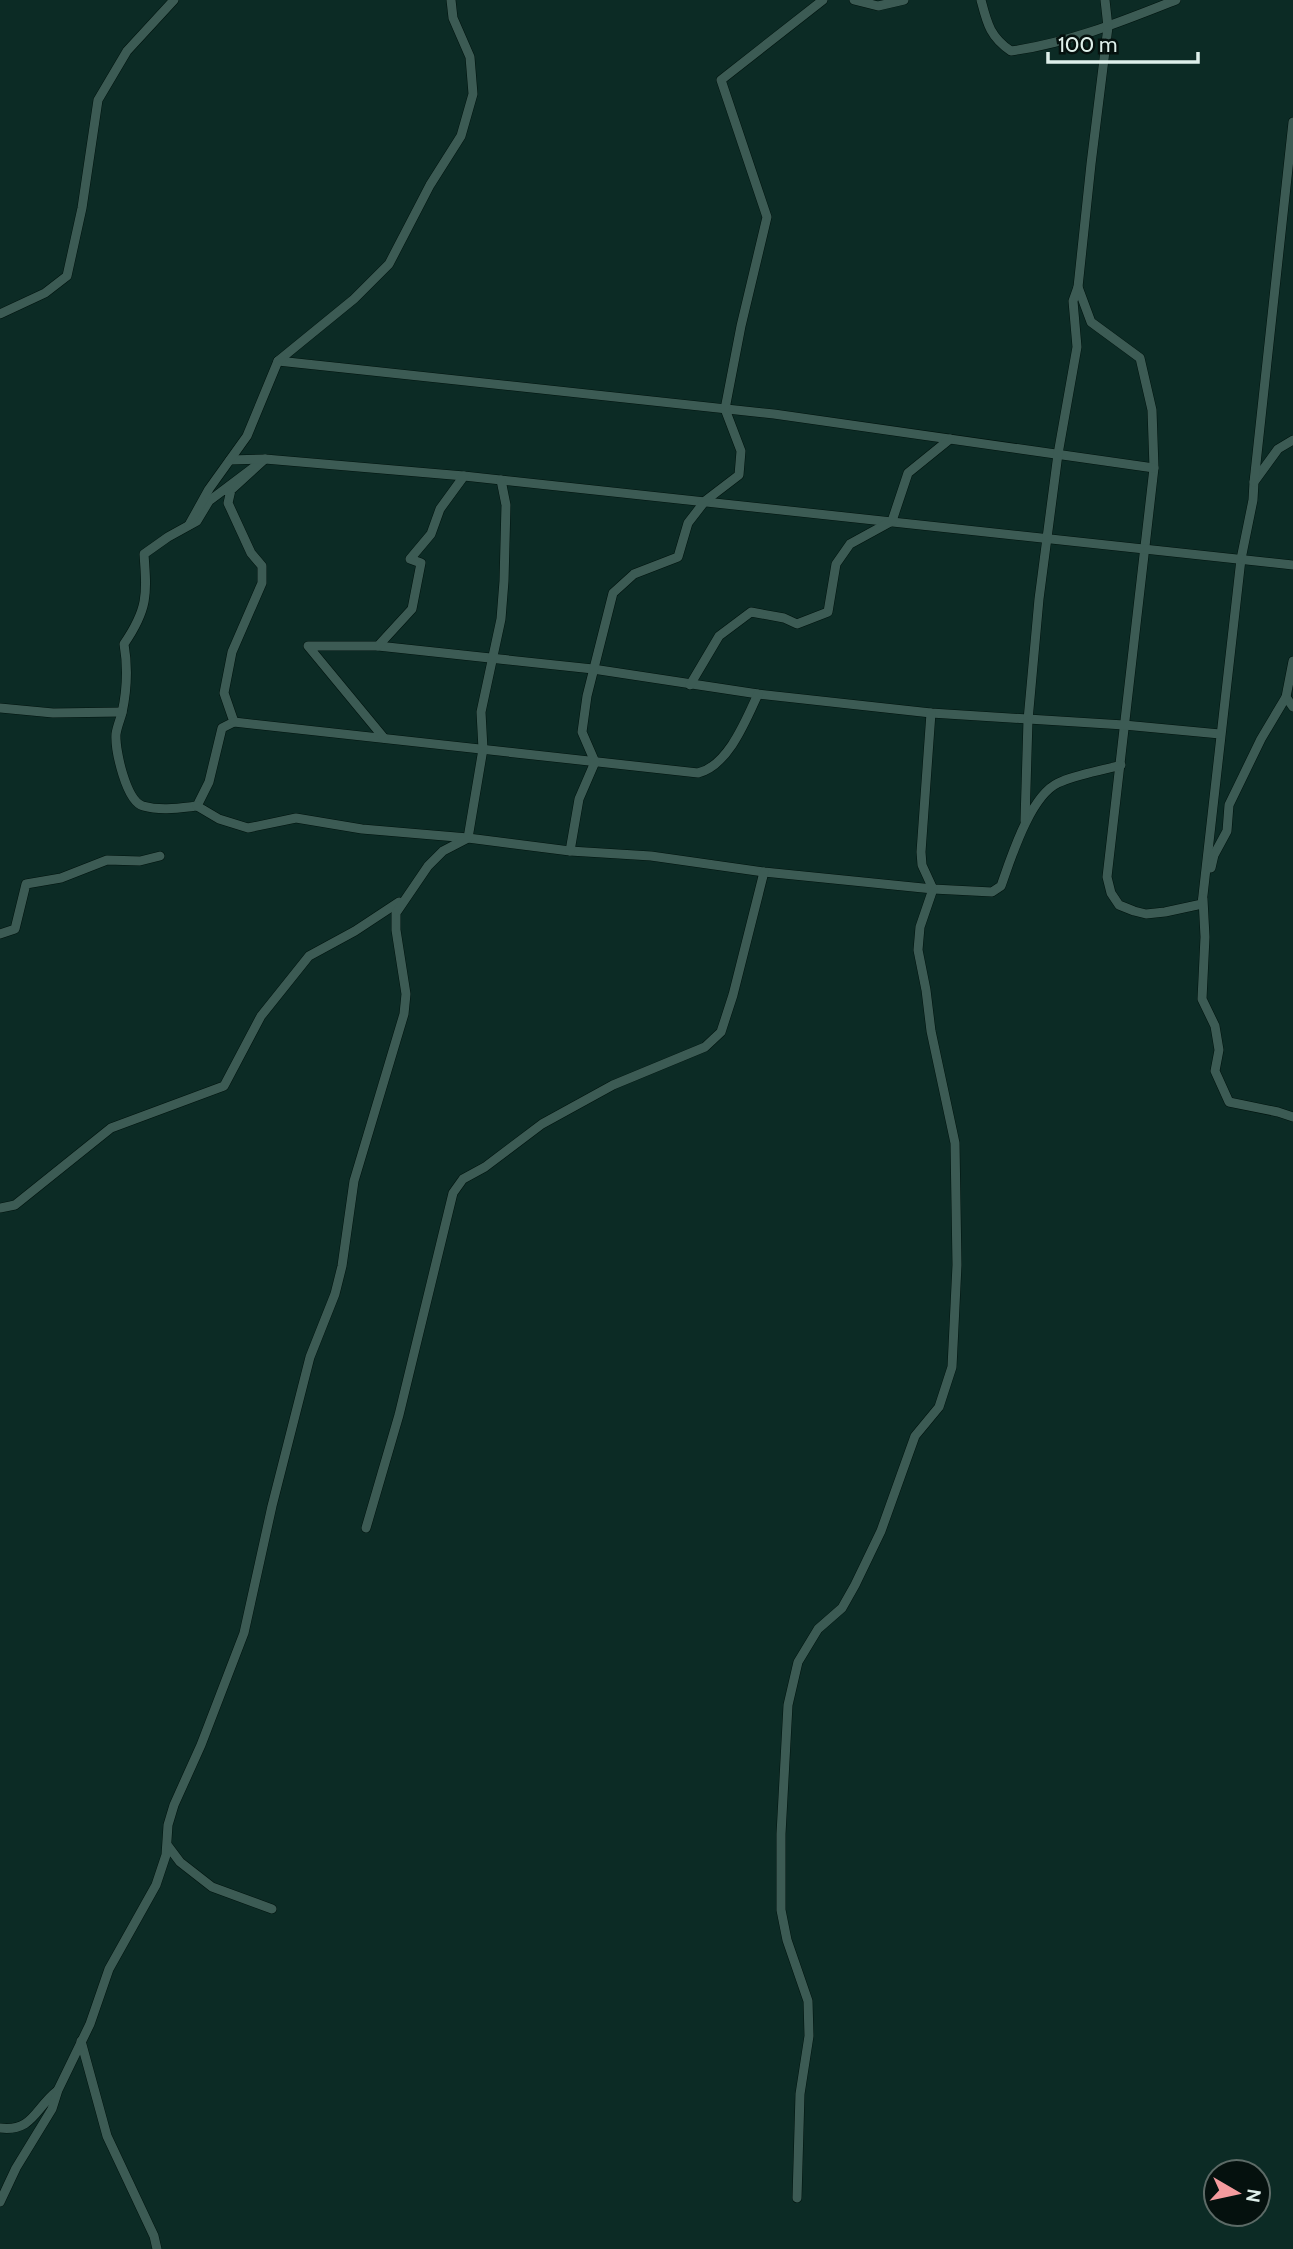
<svg xmlns="http://www.w3.org/2000/svg" width="1293" height="2249" font-family="Cabin,sans-serif">
	<style>
		.lines { fill: none; stroke-linecap: round; stroke-linejoin: round }
		.minor-casing { stroke: #00130e; stroke-width: 10 }
		.minor { stroke: #3c5b54; stroke-width: 9 }
	</style>
	<rect width="100%" height="100%" fill="#0c2b25"/>
	<g class="lines">
		<defs>
			<g id="minor">
				<polyline points="854,0 878,6 904,0"/>
				<path d="M 981,0 C 987,23 990,37 1011,51 C 1069,43 1123,21 1176,0"/>
				<polyline points="1078,287 1091,322 1140,358 1152,410 1154,468 1107,877 1111,893 1119,905 1134,911 1146,914 1165,912 1202,904 1241,559 1253,500 1254,482 1278,449 1293,440"/>
				<polyline points="0,314 45,293 67,276 82,208 98,100 127,51 174,0"/>
				<polyline points="278,361 774,414 1154,468"/>
				<path d="M 265,459 L 231,490 L 228,503 L 251,553 L 262,566 L 262,583 L 232,652 L 224,693 L 234,722 L 222,728 L 209,782 L 197,806 C 179,808 161,811 143,806 C 126,801 115,750 116,734 C 117,727 120,720 122,713 C 127,690 128,667 124,644 C 148,609 147,595 144,554 L 168,537 L 197,521 L 209,501 Z"/>
				<polyline points="230,460 265,459 464,476 1293,565"/>
				<polyline points="1254,482 1293,122"/>
				<polyline points="189,525 209,489 247,436 278,361 354,299 389,264 430,185 461,136 473,94 470,57 453,18 451,0"/>
				<polyline points="378,646 593,669 758,694 931,713 1124,725 1220,734"/>
				<polyline points="690,685 719,636 751,612 784,618 797,624 828,612 836,564 850,544 892,521 908,473 950,439"/>
				<polyline points="1286,697 1293,707"/>
				<polyline points="0,708 53,713 122,712"/>
				<path d="M 234,722 L 698,773 C 728,766 746,720 758,694"/>
				<polyline points="384,738 308,646 378,646 412,609 421,563 410,559 431,534 440,509 464,476"/>
				<path d="M 197,806 L 219,819 L 248,828 L 296,818 L 362,829 L 468,838 L 570,851 L 651,856 L 764,872 L 933,889 L 992,892 L 1001,886 C 1011,858 1030,796 1058,783 C 1077,774 1101,771 1121,765"/>
				<polyline points="1025,821 1028,720 1039,599 1058,454 1077,347 1073,301 1078,287 1091,164 1108,27 1105,0"/>
				<polyline points="570,851 579,799 595,762 582,732 587,696 613,593 634,574 678,557 688,523 705,501 739,475 741,451 725,409 741,326 767,217 721,80 823,0"/>
				<polyline points="1211,868 1214,855 1227,831 1229,805 1261,739 1286,697 1293,661"/>
				<polyline points="1203,899 1205,937 1202,999 1215,1026 1219,1050 1215,1071 1229,1102 1278,1112 1293,1117"/>
				<polyline points="0,934 15,929 26,884 61,878 107,860 140,861 160,856"/>
				<polyline points="0,1208 15,1205 111,1128 224,1086 261,1016 309,956 355,931 399,902"/>
				<polyline points="366,1528 399,1415 453,1193 463,1179 485,1167 542,1124 613,1085 705,1047 721,1032 733,995 764,872"/>
				<polyline points="168,1846 180,1862 212,1887 272,1909"/>
				<polyline points="81,2041 107,2136 154,2236 157,2249"/>
				<path d="M 0,2128 C 33,2132 35,2108 57,2091"/>
				<polyline points="797,2198 800,2094 809,2036 808,2001 787,1940 781,1910 781,1834 788,1705 798,1662 818,1629 842,1608 855,1585 881,1531 915,1436 939,1407 952,1367 957,1265 955,1143 931,1031 926,990 918,950 920,927 933,889 922,865 921,852 931,713"/>
				<polyline points="0,2202 16,2168 52,2109 58,2090 90,2024 109,1969 156,1885 166,1855 168,1825 174,1805 201,1745 244,1633 272,1506 310,1357 335,1294 342,1266 354,1181 404,1014 406,994 396,930 396,913 428,866 443,851 468,838 483,749 481,712 501,619 504,581 506,505 501,480"/>
			</g>
		</defs>
		<use href="#minor" class="minor-casing"/>
		<use href="#minor" class="minor"/>
	</g>
	<g transform="translate(1237 2193) rotate(99)"><circle r="33" fill="#05110e" stroke="#5c6a66" stroke-width="2"/>
	<path d="M0-5L12 26L0 18L-12 26Z" fill="#f59b9e"/>
	<text y="-10" font-size="19" font-weight="bold" text-anchor="middle" fill="#deefea">N</text>
	</g>
	<path d="M1048 52v10h150v-10" fill="none" stroke="#deefea" stroke-width="3.5"/>
	<text x="1058" y="52" font-size="21" fill="#deefea" stroke="#05110e" stroke-width="5" paint-order="stroke">100 m</text>
</svg>
